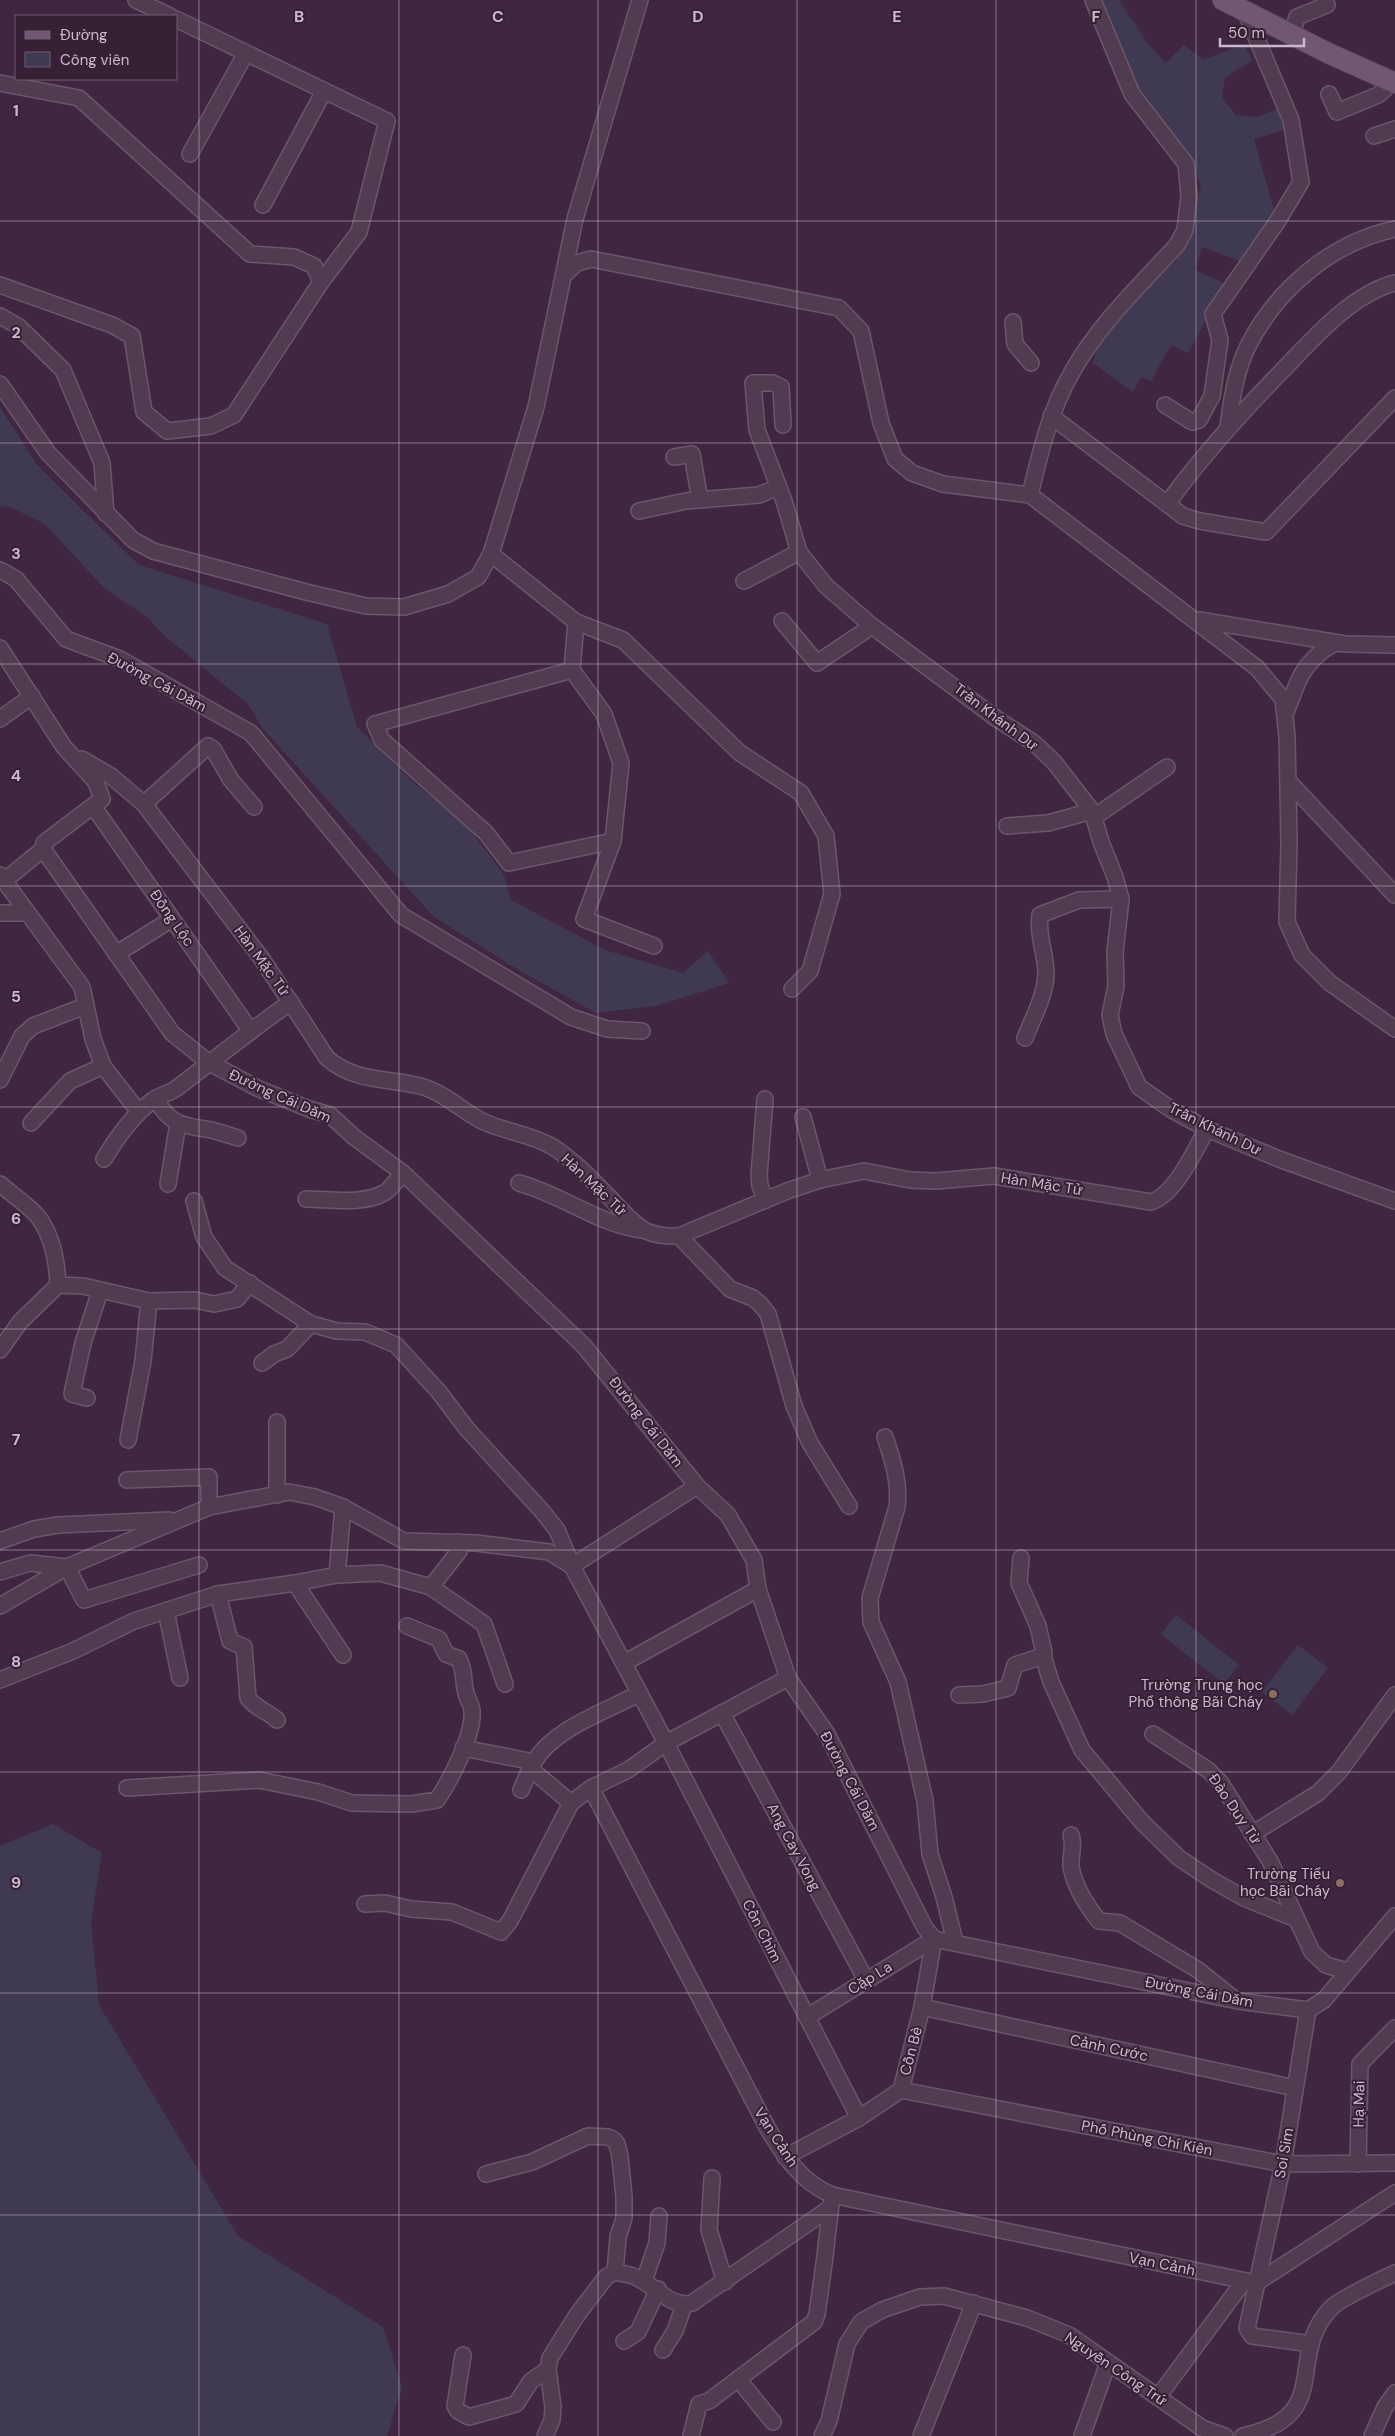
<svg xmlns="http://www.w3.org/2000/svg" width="1395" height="2436" font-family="'DM Sans',sans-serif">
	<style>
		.green { fill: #403952 }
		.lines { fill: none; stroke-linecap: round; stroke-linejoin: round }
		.minor-casing { stroke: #6b566b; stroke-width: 18 }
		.major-casing { stroke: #564257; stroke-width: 22 }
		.minor { stroke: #503b51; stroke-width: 15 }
		.major { stroke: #705970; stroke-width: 20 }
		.grid { fill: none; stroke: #cbb8cb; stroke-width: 1; stroke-opacity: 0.55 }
		.education-dot { fill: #8d6e63; stroke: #352036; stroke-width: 2 }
		.labels { text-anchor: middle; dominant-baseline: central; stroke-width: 4; stroke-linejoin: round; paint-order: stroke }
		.street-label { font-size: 15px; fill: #cbb8cb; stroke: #352036 }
		.poi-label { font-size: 15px; fill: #cbb8cb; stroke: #352036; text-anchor: end }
		.grid-label { font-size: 16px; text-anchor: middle; font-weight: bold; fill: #cbb8cb; stroke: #352036; stroke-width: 4; stroke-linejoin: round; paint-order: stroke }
	</style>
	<rect width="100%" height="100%" fill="#402741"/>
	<g class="green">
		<polygon points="1098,0 1119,0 1149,45 1166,63 1184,45 1203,60 1244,44 1252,60 1225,78 1222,97 1236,115 1256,117 1278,109 1285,130 1254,139 1274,210 1240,261 1202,247 1195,270 1226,284 1188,353 1171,345 1151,381 1141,377 1133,392 1093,363 1098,343 1142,292 1176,261 1190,238 1192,214 1201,187 1191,159 1136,89"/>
		<polygon points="0,407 37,465 139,565 327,624 357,727 415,784 465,823 504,875 511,900 605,950 683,973 708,951 729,983 656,1006 596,1013 520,971 433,916 263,729 248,704 167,638 147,617 104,588 45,524 8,506 0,507"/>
		<polygon points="1176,1615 1239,1665 1224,1684 1161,1634"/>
		<polygon points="1298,1645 1328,1668 1292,1715 1262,1692"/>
		<polygon points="53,1824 102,1853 91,1921 99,2005 238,2236 383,2327 402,2387 387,2436 0,2436 0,1846"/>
	</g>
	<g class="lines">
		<defs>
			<g id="minor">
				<polyline points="136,0 170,16"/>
				<polyline points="176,19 387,121 359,232 321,282"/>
				<polyline points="1292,35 1297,17 1327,5"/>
				<polyline points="0,83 79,98 250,254 294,257 314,266 321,282 234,415 211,426 167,431 144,412 132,336 112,325 0,285"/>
				<polyline points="1329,94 1337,112 1378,95 1393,82"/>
				<polyline points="1374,136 1395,129"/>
				<polyline points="190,154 246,53"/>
				<polyline points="263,205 324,91"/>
				<polyline points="564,275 577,263 591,259 839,308 861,331 881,423 895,459 912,473 943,484 1030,495 1257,668 1283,699 1287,736 1289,843 1287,922 1302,955 1330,983 1395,1029"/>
				<polyline points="0,316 18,326 63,370 102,463 106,514"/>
				<polyline points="1013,322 1015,344 1031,363"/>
				<polyline points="0,384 48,453 133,540 153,551 306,592 366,606 404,607 448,594 478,577 491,554 536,407 575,219 640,0"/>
				<polyline points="1165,405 1192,422 1199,420 1212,396 1220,340 1213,314 1277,222 1301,182 1291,120 1245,11"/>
				<polyline points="1051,416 1183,516 1200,521 1266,532 1395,398"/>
				<polyline points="783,425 781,387 773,383 753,383 757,430 784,501 799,552 826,586 872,626 997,719 1034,743 1054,762 1092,811 1101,842 1115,877 1121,899 1115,952 1116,986 1110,1015 1114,1034 1139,1087 1172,1110 1207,1129 1279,1159 1395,1201"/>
				<path d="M 1228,427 C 1231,401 1236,370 1248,346 C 1277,289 1332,242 1395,229"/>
				<polyline points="674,457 692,454 700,500"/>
				<path d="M 1030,495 C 1040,453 1050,410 1072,372 C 1099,324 1140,285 1177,245 L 1185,230 L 1189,196 L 1186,164 L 1132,94 L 1093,0"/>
				<path d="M 1167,504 C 1202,456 1240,414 1282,371 C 1312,340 1351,294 1395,283"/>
				<polyline points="639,511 686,501 759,495 778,487"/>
				<polyline points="491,554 576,622 623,640 740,753 801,793 826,836 832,894 810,971 792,989"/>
				<polyline points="0,570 16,579 66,639 120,659 251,733 401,915 571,1017 607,1029 642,1031"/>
				<polyline points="744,581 799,552"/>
				<polyline points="1199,620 1345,644 1395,645"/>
				<polyline points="782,621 817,663 872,626"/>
				<polyline points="576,622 572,670 604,714 621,763 613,841 584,919 654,946"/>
				<polyline points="0,648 64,747 96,782 102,799 44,843 43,849 172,1033 208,1062 257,1088 309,1109 330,1115 354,1137 403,1173 584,1346 697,1486 728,1515 754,1560 758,1589 788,1678 827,1734 925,1928 934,1939 1238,2001 1308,2010 1324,2000 1395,1916"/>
				<polyline points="572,670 375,724 382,740 486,833 509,863 613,841"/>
				<path d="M 1285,714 C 1291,701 1295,686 1302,674 C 1308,663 1327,643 1340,643"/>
				<polyline points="0,719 32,696"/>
				<path d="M 82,759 L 111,776 L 144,804 L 262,959 L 327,1058 C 354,1082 387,1078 420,1086 C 443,1092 461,1110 482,1121 C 505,1132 531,1134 553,1147 C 575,1161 594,1182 612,1200 C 622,1211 633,1224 646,1231 C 657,1236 667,1236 679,1236 L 787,1191 L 820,1180 L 864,1171 L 910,1180 L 936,1181 L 994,1176 L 1151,1202 C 1175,1195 1195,1150 1207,1129"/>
				<polyline points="1288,781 1395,895"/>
				<polyline points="144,804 208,746 213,749 231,780 254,807"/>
				<polyline points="93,806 250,1030"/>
				<polyline points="1094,817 1167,767"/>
				<polyline points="1007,826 1048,823 1092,811"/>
				<polyline points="0,875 82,987 93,1039 103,1066 139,1112"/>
				<polyline points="4,881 43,849"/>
				<polyline points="0,913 27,913"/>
				<polyline points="116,954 172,919"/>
				<path d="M 1025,1038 C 1033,1018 1045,996 1046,974 C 1046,954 1037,935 1040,915 L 1079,900 L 1121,899"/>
				<polyline points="0,1080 22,1036 33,1026 85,1006"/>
				<path d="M 155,1099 C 172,1126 182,1125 211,1130 C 220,1132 229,1135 238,1138"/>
				<polyline points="765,1099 759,1175 760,1186 766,1200"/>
				<polyline points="803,1117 820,1180"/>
				<polyline points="31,1123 70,1081 103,1066"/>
				<path d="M 104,1159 C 117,1137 132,1116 153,1100 C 160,1095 170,1093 177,1088 C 215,1059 252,1029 291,1002"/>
				<path d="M 519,1183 C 563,1195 599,1225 643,1230"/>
				<path d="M 0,1184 C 11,1194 34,1209 41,1221 C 53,1239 57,1263 58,1285 L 83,1286 L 149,1301 L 195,1300 L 214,1304 L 237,1299 L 250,1283"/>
				<polyline points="168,1184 178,1123"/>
				<path d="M 306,1199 C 330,1199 362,1205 384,1193 C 391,1189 397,1179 403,1173"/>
				<polyline points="194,1201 204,1237 225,1268 311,1324 337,1331 365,1332 396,1345 439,1392 467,1429 542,1511 557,1530 572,1566 666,1743 859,2118"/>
				<polyline points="679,1236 730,1289 753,1298 761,1305 768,1314 794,1406 810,1443 849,1506"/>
				<polyline points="0,1350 20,1322 58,1285"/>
				<polyline points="262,1363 274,1354 287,1349 311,1324"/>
				<polyline points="87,1398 72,1394 83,1343 100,1291"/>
				<path d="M 885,1437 C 893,1461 900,1482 897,1507 L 870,1598 L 871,1622 L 898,1682 L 925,1801 L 930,1854 L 944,1897 L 955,1942"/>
				<polyline points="128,1440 143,1361 149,1301"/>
				<polyline points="127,1480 209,1477 209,1507"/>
				<polyline points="277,1495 277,1422"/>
				<polyline points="0,1541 34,1529 58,1525 169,1520"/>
				<polyline points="1021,1558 1019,1583 1038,1626 1044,1653 1043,1656 1051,1682 1082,1750 1142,1822 1179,1858 1212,1880 1244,1898 1296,1919"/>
				<polyline points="0,1572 30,1563 67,1567 84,1600 199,1565"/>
				<polyline points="337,1575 343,1507"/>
				<polyline points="295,1583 343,1655"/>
				<polyline points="431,1587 459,1551 457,1542"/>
				<path d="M 218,1594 L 230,1641 L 244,1647 L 248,1698 C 255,1708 267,1711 277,1720"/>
				<polyline points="0,1606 67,1567 209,1507 289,1492 315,1497 343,1507 404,1541 476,1543 549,1552 572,1566 697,1486"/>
				<polyline points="166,1611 180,1678"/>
				<polyline points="624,1663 758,1589"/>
				<polyline points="0,1680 73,1651 134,1621 218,1594 295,1583 337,1575 380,1573 431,1587 484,1624 505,1684"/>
				<polyline points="959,1695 983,1694 1008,1688 1015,1665 1043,1656"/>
				<polyline points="722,1713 866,1980"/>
				<polyline points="1153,1734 1208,1770 1220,1782 1270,1861 1312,1952 1326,1965 1347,1971"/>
				<polyline points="463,1748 534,1762"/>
				<path d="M 531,1769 L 571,1803 L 591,1788 L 768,2129 C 785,2157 801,2182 832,2195 L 1256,2283"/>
				<path d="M 127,1788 L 259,1780 L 318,1792 L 352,1803 L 411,1804 L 437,1800 C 450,1781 474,1735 472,1711 C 472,1705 467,1699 466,1693 C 462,1680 466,1674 459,1659 L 446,1654 L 439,1639 L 407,1626"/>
				<polyline points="591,1788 628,1770 666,1743 788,1678"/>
				<path d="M 521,1790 C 525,1781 529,1770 534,1762 C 554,1728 605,1712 638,1694"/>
				<polyline points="1252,1834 1318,1793 1339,1772 1395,1695"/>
				<path d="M 1071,1835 C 1075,1848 1070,1854 1071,1866 C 1074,1886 1087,1906 1099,1921 L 1120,1923 L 1198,1970 L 1232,1997"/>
				<polyline points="365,1904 385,1903 411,1909 452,1912 501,1932 510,1921 571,1803"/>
				<polyline points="922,2007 1295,2088"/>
				<polyline points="1308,2010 1283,2164 1247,2328 1252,2336 1311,2344"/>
				<polyline points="807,2017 934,1939"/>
				<polyline points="901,2090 1283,2164 1395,2163"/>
				<polyline points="785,2157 859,2118 901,2090 922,2007 934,1939"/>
				<polyline points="1358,2164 1360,2064 1395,2028"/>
				<polyline points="486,2174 532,2162 588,2136 608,2137 614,2140 617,2144 620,2157 624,2197 624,2218 618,2237 615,2272"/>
				<polyline points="712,2178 709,2230 725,2282"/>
				<polyline points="644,2281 657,2243 659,2216"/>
				<polyline points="1256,2283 1395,2193"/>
				<polyline points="624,2341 638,2332 658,2289"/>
				<polyline points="663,2350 675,2331 684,2305"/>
				<polyline points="463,2355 455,2406 458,2411 469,2417 516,2404 531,2381 548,2369"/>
				<polyline points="738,2379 773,2422"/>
				<polyline points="1158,2397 1244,2281"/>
				<path d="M 545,2436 L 552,2420 L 553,2407 L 548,2369 L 550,2358 L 577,2315 L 606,2277 L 615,2272 C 622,2274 629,2274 635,2277 C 654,2284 671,2309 692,2303 L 830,2208"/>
				<polyline points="691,2436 699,2404 709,2401 814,2322 817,2314 824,2264 831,2204"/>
				<polyline points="822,2436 829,2421 847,2344 861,2322 882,2310 920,2297 944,2296 1027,2318 1069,2335 1202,2428 1225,2436"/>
				<polyline points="921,2436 974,2303"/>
				<polyline points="1082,2436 1108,2363"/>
				<path d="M 1243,2436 C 1336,2416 1284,2357 1331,2308 C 1341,2298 1381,2280 1395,2273"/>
				<polyline points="1372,2436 1385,2407 1395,2393"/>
			</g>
			<polyline id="major" points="1223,0 1328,53 1395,83"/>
		</defs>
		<use href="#minor" class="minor-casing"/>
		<use href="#major" class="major-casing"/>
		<use href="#minor" class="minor"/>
		<use href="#major" class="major"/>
	</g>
	<path class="grid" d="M 199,0 L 199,2436M 399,0 L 399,2436M 598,0 L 598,2436M 797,0 L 797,2436M 996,0 L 996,2436M 1196,0 L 1196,2436M 0,221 L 1395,221M 0,443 L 1395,443M 0,664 L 1395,664M 0,886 L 1395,886M 0,1107 L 1395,1107M 0,1329 L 1395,1329M 0,1550 L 1395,1550M 0,1772 L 1395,1772M 0,1993 L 1395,1993M 0,2215 L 1395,2215"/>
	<g class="education-dot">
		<circle cx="1273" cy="1694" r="5"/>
		<circle cx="1340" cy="1883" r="5"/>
	</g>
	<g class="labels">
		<g class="street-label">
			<text transform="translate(157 682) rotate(28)">Đường Cái Dăm</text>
			<text transform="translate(996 717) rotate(37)">Trần Khánh Dư</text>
			<text transform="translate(172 918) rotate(55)">Đồng Lộc</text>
			<text transform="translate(262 961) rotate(54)">Hàn Mặc Tử</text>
			<text transform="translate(280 1096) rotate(24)">Đường Cái Dăm</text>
			<text transform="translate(1215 1129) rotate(26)">Trần Khánh Dư</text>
			<text transform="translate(1042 1184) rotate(9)">Hàn Mặc Tử</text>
			<text transform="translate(594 1185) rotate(43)">Hàn Mặc Tử</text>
			<text transform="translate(646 1422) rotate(52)">Đường Cái Dăm</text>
			<text transform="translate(850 1781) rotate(62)">Đường Cái Dăm</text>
			<text transform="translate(1235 1809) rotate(56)">Đào Duy Từ</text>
			<text transform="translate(794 1847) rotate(62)">Ang Cay Vong</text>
			<text transform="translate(762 1931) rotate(63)">Cồn Chìm</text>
			<text transform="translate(870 1978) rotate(-32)">Cặp La</text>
			<text transform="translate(1199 1992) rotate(11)">Đường Cái Dăm</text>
			<text transform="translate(1109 2048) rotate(12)">Cảnh Cước</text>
			<text transform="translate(911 2051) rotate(-75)">Cồn Bè</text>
			<text transform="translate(1359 2104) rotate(-89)">Hạ Mai</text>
			<text transform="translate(776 2137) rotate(57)">Vạn Cảnh</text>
			<text transform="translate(1147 2138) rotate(11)">Phố Phùng Chí Kiên</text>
			<text transform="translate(1284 2153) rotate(-80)">Soi Sim</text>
			<text transform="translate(1162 2264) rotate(12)">Vạn Cảnh</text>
			<text transform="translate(1116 2369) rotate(34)">Nguyễn Công Trứ</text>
		</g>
		<g class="poi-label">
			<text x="1263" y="1685">Trường Trung học<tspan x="1263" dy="17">Phổ thông Bãi Cháy</tspan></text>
			<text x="1330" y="1874">Trường Tiểu<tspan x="1330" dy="17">học Bãi Cháy</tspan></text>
		</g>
	</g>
	<g class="grid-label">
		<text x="299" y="22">B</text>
		<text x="498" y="22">C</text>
		<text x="698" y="22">D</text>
		<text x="897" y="22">E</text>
		<text x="1096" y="22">F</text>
		<text x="16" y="116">1</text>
		<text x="16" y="338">2</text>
		<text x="16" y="559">3</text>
		<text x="16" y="781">4</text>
		<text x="16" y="1002">5</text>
		<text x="16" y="1224">6</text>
		<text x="16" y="1445">7</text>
		<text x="16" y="1667">8</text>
		<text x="16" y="1888">9</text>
	</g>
	<rect x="15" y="15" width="162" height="65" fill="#352036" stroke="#715d72"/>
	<rect x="25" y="31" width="25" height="8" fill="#705970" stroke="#715d72"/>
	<text x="60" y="40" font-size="15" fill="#cbb8cb">Đường</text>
	<rect x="25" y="52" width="25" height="15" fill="#403952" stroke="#715d72"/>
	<text x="60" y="65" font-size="15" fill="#cbb8cb">Công viên</text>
	<path d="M1220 38v8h84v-8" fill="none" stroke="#cbb8cb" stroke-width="2.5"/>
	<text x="1228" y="38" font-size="15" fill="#cbb8cb" stroke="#352036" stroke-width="4" paint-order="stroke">50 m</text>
</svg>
